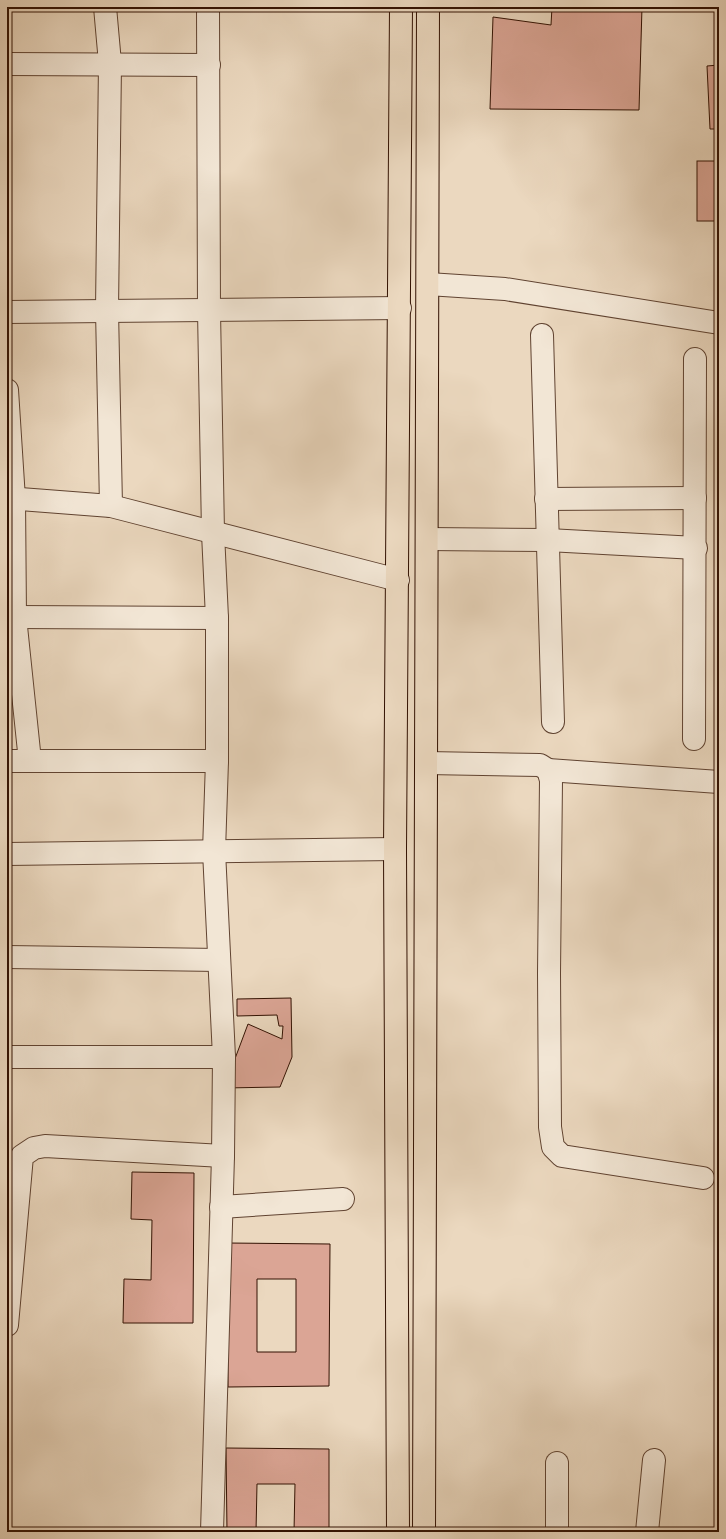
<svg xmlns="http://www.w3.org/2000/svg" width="726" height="1539" font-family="'IM FELL French Canon',serif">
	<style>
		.building { fill: #dba595; stroke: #321102; fill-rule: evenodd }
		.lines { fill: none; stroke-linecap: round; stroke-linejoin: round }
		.street-casing { stroke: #604331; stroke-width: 24 }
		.primary-casing { stroke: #321102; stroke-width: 24 }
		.street { stroke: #f2e6d5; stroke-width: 22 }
		.primary { stroke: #ebd8bf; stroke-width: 22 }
	</style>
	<rect width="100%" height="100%" fill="#ebd8bf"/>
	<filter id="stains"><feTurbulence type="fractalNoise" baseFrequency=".005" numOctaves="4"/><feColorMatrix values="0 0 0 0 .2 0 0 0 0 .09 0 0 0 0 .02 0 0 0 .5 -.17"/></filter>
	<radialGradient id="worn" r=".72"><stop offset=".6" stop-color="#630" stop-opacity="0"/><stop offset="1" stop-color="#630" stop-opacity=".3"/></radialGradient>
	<g class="building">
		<polygon points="552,7 642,7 639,110 490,109 493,17 551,25"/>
		<polygon points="719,65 719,129 710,129 707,66"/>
		<rect x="697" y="161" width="22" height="60"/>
		<polygon points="291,998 292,1057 280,1087 224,1088 248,1024 282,1039 283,1026 279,1026 277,1015 237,1016 237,999"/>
		<polygon points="132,1172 194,1173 193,1323 123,1323 124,1279 151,1280 152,1220 131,1219"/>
		<path d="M 227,1243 L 330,1244 L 329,1386 L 228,1387 ZM 257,1279 L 296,1279 L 296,1352 L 257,1352 Z"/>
		<polygon points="226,1448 329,1449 329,1532 294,1532 295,1484 257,1484 256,1532 227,1532"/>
	</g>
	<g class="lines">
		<defs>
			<g id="street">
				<polyline points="105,7 110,63 107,310 111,506"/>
				<polyline points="208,7 209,311 213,533 217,618 217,761 214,851 224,1057 223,1156 212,1532"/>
				<polyline points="7,64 209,65"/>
				<polyline points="428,284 505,289 719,323"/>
				<polyline points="7,312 400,308"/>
				<polyline points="542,335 553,722"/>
				<polyline points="7,390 14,499 15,617 30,761"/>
				<polyline points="7,498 111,506 398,580"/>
				<polyline points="546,499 695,498"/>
				<polyline points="427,539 548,540 696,548"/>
				<polyline points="15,617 217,618"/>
				<polyline points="694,739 695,359"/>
				<polyline points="7,761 217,761"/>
				<polyline points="427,763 540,765 548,770 551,780 549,973 550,1127 553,1147 562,1156 703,1178"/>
				<polyline points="548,770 719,782"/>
				<polyline points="7,854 395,849"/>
				<polyline points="7,957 219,960"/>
				<polyline points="7,1057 224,1057"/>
				<polyline points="221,1207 343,1199"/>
				<polyline points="7,1325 22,1156 34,1148 45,1146 223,1156"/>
				<polyline points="557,1532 557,1463"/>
				<polyline points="647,1532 654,1460"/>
			</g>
			<g id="primary">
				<polyline points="398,1532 395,849 401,7"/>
				<polyline points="424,1532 428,7"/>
			</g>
		</defs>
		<use href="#street" class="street-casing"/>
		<use href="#primary" class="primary-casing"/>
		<use href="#street" class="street"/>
		<use href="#primary" class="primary"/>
	</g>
	<rect width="726" height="1539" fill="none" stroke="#ebd8bf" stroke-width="24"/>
	<rect x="8" y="8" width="710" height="1523" fill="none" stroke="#321102" stroke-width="2"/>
	<rect x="12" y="12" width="702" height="1515" fill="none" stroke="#321102"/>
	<rect width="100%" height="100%" filter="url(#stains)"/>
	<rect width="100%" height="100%" fill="url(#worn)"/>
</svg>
